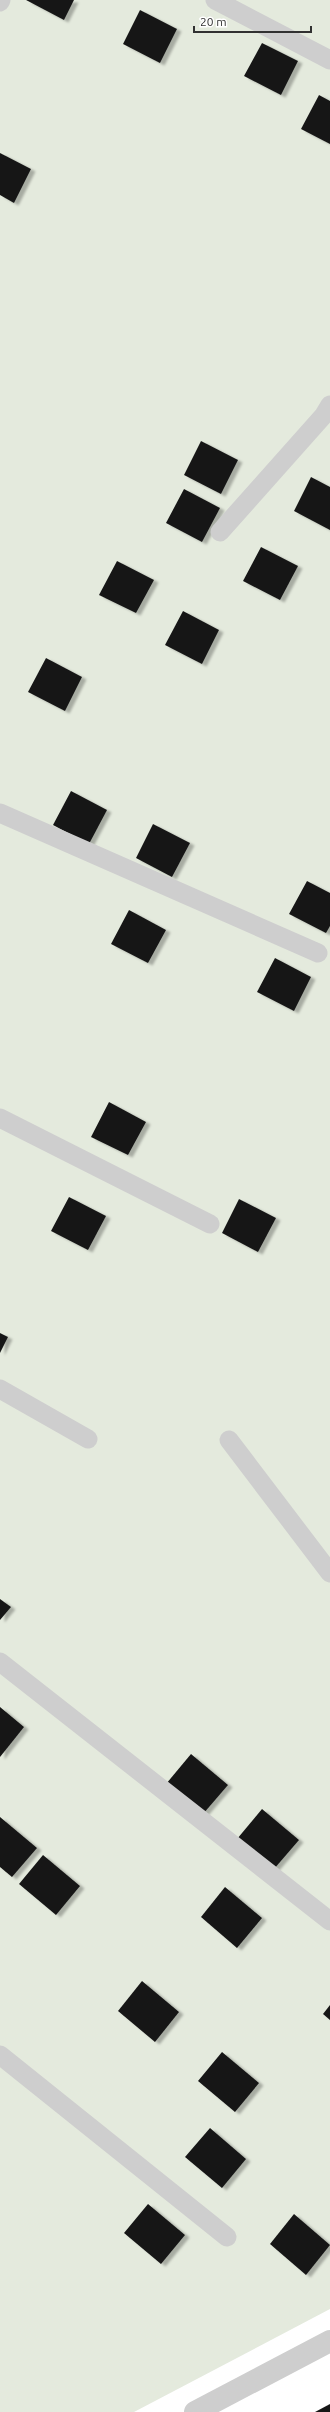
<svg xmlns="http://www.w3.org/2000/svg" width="330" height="2412" viewBox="0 0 330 2412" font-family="Ubuntu,sans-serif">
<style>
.green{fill:#e4eadd}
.building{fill:#181818;filter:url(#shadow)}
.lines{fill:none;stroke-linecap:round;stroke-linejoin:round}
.service{stroke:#cecece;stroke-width:19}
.minor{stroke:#cecece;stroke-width:22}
</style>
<defs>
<filter id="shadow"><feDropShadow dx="4.5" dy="2.5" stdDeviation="1" flood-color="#0004"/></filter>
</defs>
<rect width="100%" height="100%" fill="#fff"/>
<path class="green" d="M0,0H330V2309L134,2412H0Z"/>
<path class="building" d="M26,0H74L64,20Z
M140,10L177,29L160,63L123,44Z
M262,43L298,61L281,95L244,76Z
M319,95L330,101V144L301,129Z
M0,153L31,169L14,203L0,195Z
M201,441L238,460L221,494L184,475Z
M311,477L330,487V530L294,511Z
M184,489L220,508L202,542L166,523Z
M261,547L298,566L280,600L243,581Z
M117,561L154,580L136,613L99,595Z
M183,611L219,630L202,664L165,645Z
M46,658L82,677L65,711L28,692Z
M71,791L107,810L89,844L53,825Z
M153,824L190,843L172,877L136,858Z
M307,881L330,893V926L326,933L289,914Z
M129,910L166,930L148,963L111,944Z
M275,958L311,977L294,1011L257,992Z
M109,1102L146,1122L128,1155L91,1137Z
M69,1197L106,1216L88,1250L51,1231Z
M239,1199L276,1218L258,1252L222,1233Z
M0,1333L8,1337L0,1353Z
M0,1599L11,1607L0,1620Z
M0,1707L24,1727L0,1757Z
M191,1754L228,1785L203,1814L166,1784Z
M262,1809L299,1840L274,1869L237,1839Z
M0,1817L37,1848L12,1877L0,1867Z
M43,1855L80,1886L56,1915L19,1884Z
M225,1887L262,1918L237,1948L201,1917Z
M142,1981L179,2012L155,2042L118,2011Z
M330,2005V2020L323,2014Z
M222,2052L259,2083L235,2112L198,2081Z
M210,2128L246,2159L222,2188L185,2157Z
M148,2204L185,2235L161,2264L124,2233Z
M294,2214L330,2245L306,2275L270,2244Z
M330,2404V2412H315Z"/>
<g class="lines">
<path class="service" d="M215,0L330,60
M0,2L1,0
M220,532L324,415L330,405
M0,813L318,953
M0,1118L210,1224
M0,1389L88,1439
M229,1440L330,1573
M0,1662L330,1921
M0,2055L227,2237"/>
<path class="minor" d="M195,2412L330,2341"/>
</g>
<path d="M194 26v6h117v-6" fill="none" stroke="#313131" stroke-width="2"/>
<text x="200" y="26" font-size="12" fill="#313131" stroke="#ffffff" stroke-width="3" paint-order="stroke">20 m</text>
</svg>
